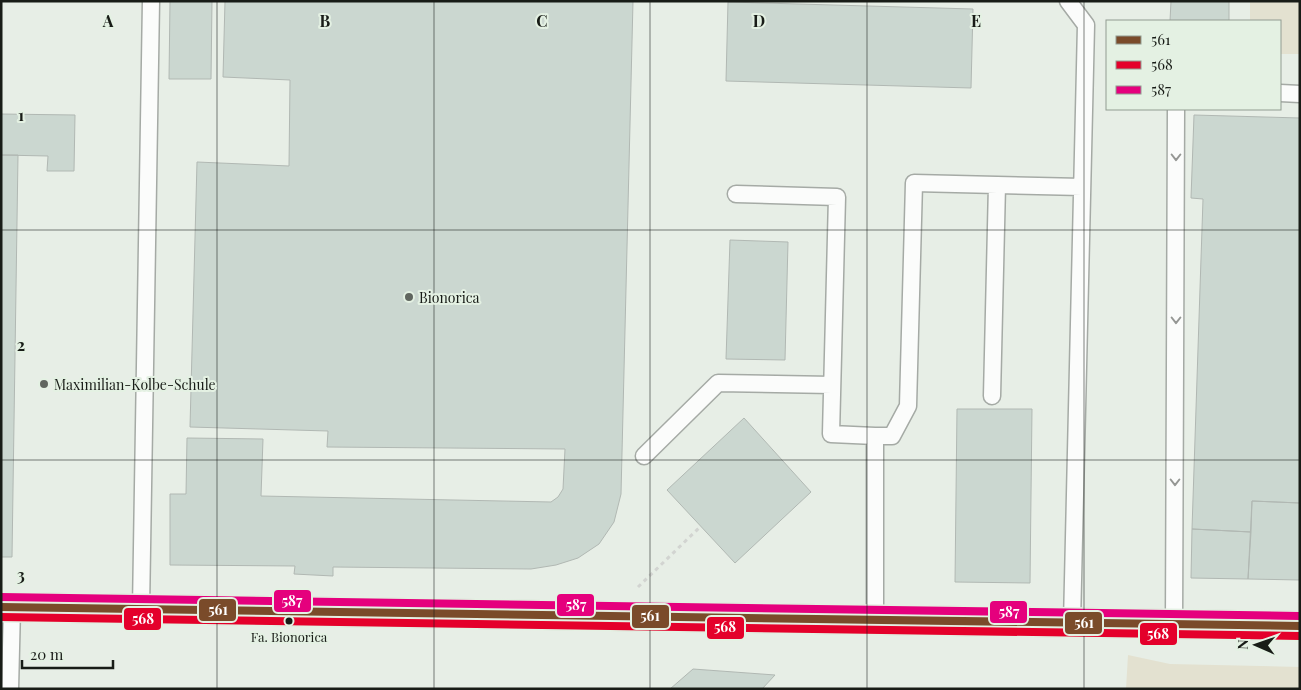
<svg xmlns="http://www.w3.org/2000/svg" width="1301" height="690" viewBox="0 0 1301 690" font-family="'Playfair Display',serif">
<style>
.green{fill:#e3e1d0}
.building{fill:#cbd7d0;stroke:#b1b8b3}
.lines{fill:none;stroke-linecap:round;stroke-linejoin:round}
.lane-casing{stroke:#a5aaa5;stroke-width:19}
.street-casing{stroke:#a5aaa5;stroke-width:30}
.path{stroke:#d2d4d1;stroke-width:3;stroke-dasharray:4 4;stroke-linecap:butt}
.lane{stroke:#fbfcfb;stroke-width:16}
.street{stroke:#fbfcfb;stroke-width:28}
.bus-1-casing{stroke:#e4f1e3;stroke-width:11}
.bus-2-casing{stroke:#e4f1e3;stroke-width:11}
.bus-3-casing{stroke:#e4f1e3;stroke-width:11}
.bus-1{stroke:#7a4b2a;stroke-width:8}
.bus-2{stroke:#e4002b;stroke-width:8}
.bus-3{stroke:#e5007d;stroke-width:8}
.oneway{stroke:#959794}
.grid{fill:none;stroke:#181c17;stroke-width:1;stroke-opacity:0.55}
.poi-dot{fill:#60665f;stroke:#e4f1e3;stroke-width:2}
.bus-dot{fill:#181c17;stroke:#e4f1e3;stroke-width:2}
.labels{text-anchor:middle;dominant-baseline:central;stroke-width:4;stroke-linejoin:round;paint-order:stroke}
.bus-label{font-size:13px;fill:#181c17;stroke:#e4f1e3}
.poi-label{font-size:14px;fill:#181c17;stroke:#e4f1e3;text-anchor:start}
.grid-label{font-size:16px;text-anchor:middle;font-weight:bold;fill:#181c17;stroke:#e4f1e3;stroke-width:4;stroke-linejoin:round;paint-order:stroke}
.line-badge{stroke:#e4f1e3;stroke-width:2}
.badge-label{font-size:14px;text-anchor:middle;font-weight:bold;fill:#fff}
</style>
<rect width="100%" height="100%" fill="#e7eee6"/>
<path class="green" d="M1250,1H1300V54H1280V21H1250Z
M1128,655L1170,664L1300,667V689H1126Z"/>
<path class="building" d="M170,1H212L211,79H169Z
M225,1H633L621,494L614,522L599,544L578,558L556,565L531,569L333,567V576L294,574L295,566L170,565V494H186L187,438L263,439L261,496L551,502L558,497L563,489L565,449L327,447L328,431L190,427L197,162L289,166L290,80L223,77Z
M1171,1H1229V21H1170Z
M728,2L973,9L971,88L726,81Z
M1,114L75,115L74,171H47L48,156L1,155Z
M1194,115L1300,118V503L1252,501L1251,532L1192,529L1203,199L1191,198Z
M1,155H18L12,557H1Z
M730,240L788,242L785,360L726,359Z
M957,409H1032L1030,583L955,582Z
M744,418L811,492L735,563L667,490Z
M1252,501L1300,503V580L1248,579Z
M1192,529L1251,532L1248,579L1191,578Z
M693,669L775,675L762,689H670Z"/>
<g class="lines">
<g class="lane-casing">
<path id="lane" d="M1068,1L1086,25L1072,623
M1280,93L1300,94
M736,194L837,197L831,434L875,436V620
M992,396L997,185
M875,436H892L908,406L914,183L1082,187
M644,456L718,383L832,385
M141,609L151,1
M1174,624L1176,109
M10,689L12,607"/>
</g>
<g class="street-casing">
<path id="street" d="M1,607L1300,626"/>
</g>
<path class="path" d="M638,587L701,526"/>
<use href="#lane" class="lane"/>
<use href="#street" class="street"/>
<g class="bus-1-casing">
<path id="bus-1" d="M1,607L1300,626"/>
</g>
<g class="bus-2-casing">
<path id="bus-2" d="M1,617L1300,636"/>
</g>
<g class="bus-3-casing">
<path id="bus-3" d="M1,597L1300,616"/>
</g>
<use href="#bus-1" class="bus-1"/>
<use href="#bus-2" class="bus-2"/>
<use href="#bus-3" class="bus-3"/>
</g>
<defs><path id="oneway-chevron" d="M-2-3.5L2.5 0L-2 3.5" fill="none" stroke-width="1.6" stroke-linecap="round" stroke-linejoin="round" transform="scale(1.25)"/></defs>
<g class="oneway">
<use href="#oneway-chevron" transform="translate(1176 157) rotate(90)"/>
<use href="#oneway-chevron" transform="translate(1176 320) rotate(90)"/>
<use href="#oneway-chevron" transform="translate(1175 482) rotate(90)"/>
</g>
<path class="grid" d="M217,1V689M434,1V689M650,1V689M867,1V689M1084,1V689M1,230H1300M1,460H1300"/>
<g class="poi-dot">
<circle cx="409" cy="297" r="5"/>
<circle cx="44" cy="384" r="5"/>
</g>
<circle class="bus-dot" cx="289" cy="621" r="4.5"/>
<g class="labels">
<g class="bus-label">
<text x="289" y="636">Fa. Bionorica</text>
</g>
<g class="poi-label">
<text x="419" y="297">Bionorica</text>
<text x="54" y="384">Maximilian-Kolbe-Schule</text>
</g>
</g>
<g class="grid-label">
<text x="108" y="27">A</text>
<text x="325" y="27">B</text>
<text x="542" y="27">C</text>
<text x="759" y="27">D</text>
<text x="976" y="27">E</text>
<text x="21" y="121">1</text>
<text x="21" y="351">2</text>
<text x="21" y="581">3</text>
</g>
<g class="line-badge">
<rect x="273" y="589" width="39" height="24" rx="5" fill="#e5007d"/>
<rect x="556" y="593" width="39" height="24" rx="5" fill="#e5007d"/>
<rect x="198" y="598" width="39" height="24" rx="5" fill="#7a4b2a"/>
<rect x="989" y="600" width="39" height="24" rx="5" fill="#e5007d"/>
<rect x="631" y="604" width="39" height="25" rx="5" fill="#7a4b2a"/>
<rect x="123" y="607" width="39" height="24" rx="5" fill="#e4002b"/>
<rect x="1064" y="611" width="39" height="24" rx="5" fill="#7a4b2a"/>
<rect x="706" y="616" width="39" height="24" rx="5" fill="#e4002b"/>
<rect x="1139" y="622" width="39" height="24" rx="5" fill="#e4002b"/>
</g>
<g class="badge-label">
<text x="292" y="606">587</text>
<text x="576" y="610">587</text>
<text x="218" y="615">561</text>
<text x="1009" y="617">587</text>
<text x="650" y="621">561</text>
<text x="143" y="624">568</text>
<text x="1084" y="628">561</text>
<text x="725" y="632">568</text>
<text x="1158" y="639">568</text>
</g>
<rect width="1301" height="690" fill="none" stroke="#181c17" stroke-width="5"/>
<rect x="1106" y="20" width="175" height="90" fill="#e4f1e3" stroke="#929c91"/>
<rect x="1116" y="36" width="25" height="8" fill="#7a4b2a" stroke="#929c91"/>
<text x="1151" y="45" font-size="15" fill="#181c17">561</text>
<rect x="1116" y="61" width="25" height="8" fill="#e4002b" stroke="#929c91"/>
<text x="1151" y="70" font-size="15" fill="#181c17">568</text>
<rect x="1116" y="86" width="25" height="8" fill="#e5007d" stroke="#929c91"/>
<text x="1151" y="95" font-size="15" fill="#181c17">587</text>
<g transform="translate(1256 645) rotate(272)" stroke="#e4f1e3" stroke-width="4" paint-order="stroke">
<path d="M0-4L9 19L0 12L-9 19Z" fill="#181c17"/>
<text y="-8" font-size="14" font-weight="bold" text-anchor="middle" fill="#181c17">N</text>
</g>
<path d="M22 660v8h91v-8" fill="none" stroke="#181c17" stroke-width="2.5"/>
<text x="30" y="660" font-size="15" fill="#181c17" stroke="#e4f1e3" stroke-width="4" paint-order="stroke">20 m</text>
</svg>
